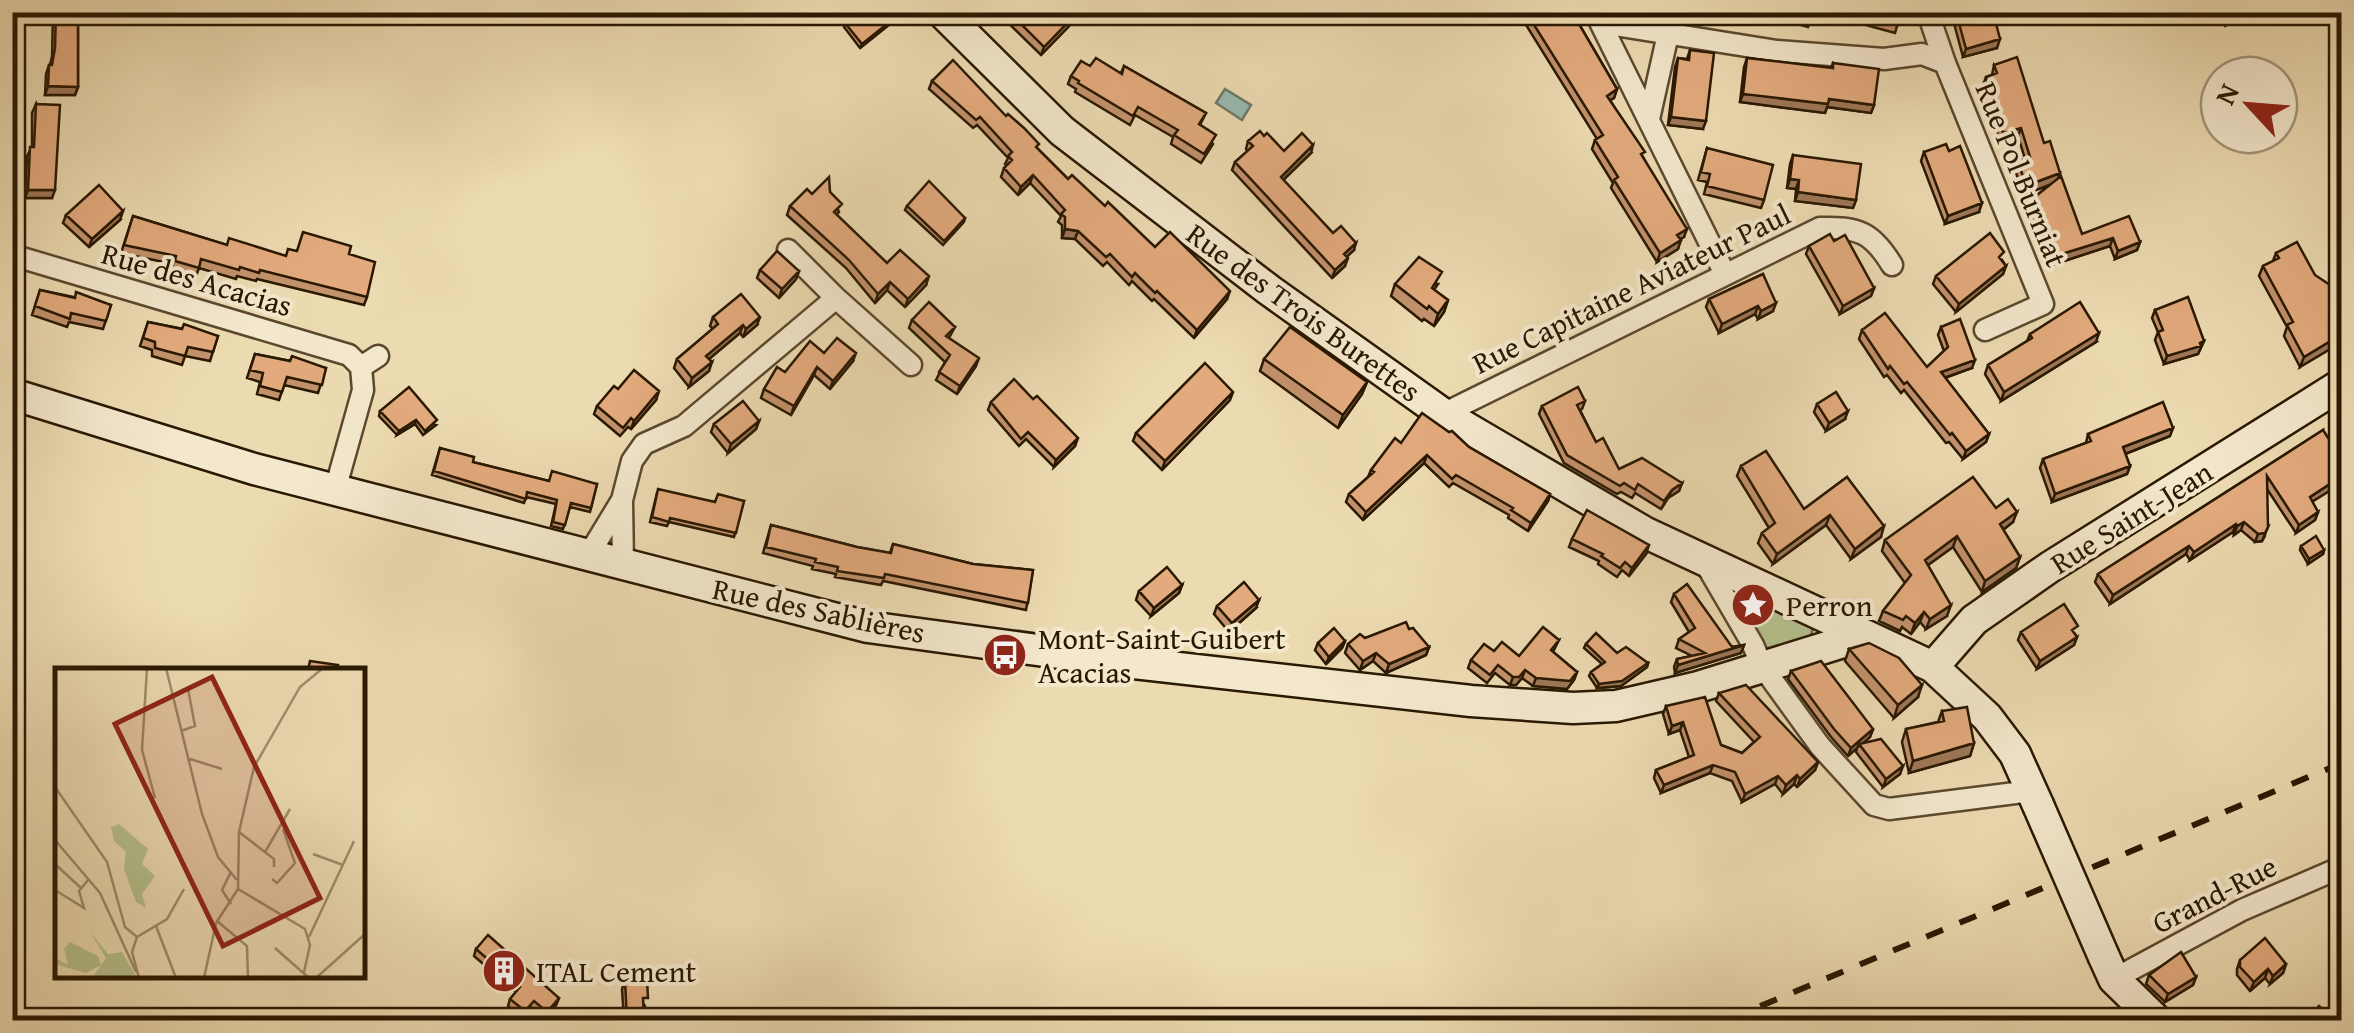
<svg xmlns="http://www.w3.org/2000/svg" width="2354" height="1033" viewBox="0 0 2354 1033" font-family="'Gentium Book Plus',serif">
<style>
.green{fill:#b5c08d;stroke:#6f6c48;stroke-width:2.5}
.water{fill:#99bab1;stroke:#6c796b;stroke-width:2.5}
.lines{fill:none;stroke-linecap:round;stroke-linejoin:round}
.street-casing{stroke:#5a482e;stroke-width:25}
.secondary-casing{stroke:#291802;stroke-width:35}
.street{stroke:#f3e7cc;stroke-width:20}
.secondary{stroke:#f3e7cc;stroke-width:30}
.rail{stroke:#291802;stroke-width:6;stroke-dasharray:18 18;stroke-linecap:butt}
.secondary-bridge-casing{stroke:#291802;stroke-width:35;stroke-linecap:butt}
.secondary-bridge{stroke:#f3e7cc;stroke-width:30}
.wall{fill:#c2926c;stroke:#291802;stroke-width:2.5}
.shaded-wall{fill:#9e7758;stroke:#291802;stroke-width:2.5}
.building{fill:#e2aa7d;stroke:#291802;stroke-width:2.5}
.labels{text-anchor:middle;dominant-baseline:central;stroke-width:8;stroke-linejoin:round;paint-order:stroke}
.street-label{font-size:30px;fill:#291802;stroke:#f3e7cc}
.poi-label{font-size:30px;fill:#291802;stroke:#f3e7cc;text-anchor:start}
.inset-road{fill:none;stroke:#9e8c6b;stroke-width:2.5}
.view{fill:#8f2418;fill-opacity:0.15;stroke:#8f2418;stroke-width:5}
.inset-edge{fill:none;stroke:#291802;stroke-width:5}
</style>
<rect width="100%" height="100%" fill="#ecdab1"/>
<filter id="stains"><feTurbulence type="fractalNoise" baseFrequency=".002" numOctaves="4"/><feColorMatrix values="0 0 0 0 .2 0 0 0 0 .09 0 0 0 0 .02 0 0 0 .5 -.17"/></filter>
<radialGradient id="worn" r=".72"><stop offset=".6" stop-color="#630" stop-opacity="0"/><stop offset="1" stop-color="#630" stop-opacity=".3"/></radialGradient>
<path class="green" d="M1740,590L1813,624L1811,638L1767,651L1737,601Z"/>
<path class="water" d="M1225,89L1251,105L1242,120L1216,103Z"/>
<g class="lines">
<g class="street-casing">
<path id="street" d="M1598,18L1725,274
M1930,19L1945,63
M1602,23L1777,51L1884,59L1922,54L1945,63L2043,304L1985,330
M1649,119L1668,34
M788,250L836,298L911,365
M12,255L349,355L361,367L363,390L335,490
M361,367L378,356
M1443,414L1820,228C1858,227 1872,232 1892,265
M622,502L623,564
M588,556L622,500L632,461L644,444L684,426L836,298
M1704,561L1753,645L1762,666L1820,746L1874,805L1889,809L2031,791
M2114,979L2242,910L2342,867"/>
</g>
<g class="secondary-casing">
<path id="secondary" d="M942,12L1062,131L1269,290L1443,414L1644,532L1933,667L1987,717L2015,754L2038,805
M12,394L254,469L868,627L1134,663L1471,701L1573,708L1616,706L1698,687L1840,643L1857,632
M1933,667L1974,620L2050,567L2342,384
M2104,957L2114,979L2156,1020"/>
</g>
<use href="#street" class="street"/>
<use href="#secondary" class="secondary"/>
<path class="rail" d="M1727,1020L2342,763"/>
<g class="secondary-bridge-casing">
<path id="secondary-bridge" d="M2038,805L2104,957"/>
</g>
<use href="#secondary-bridge" class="secondary-bridge"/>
</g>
<path class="wall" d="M53,12H87L85,16H78V87L75,95H45L46,74L49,65H50L52,56Z
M997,12H1067L1069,26L1041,55Z
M1518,12H1572L1617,89L1614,98L1610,100L1643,157L1684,237L1680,239L1678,249L1657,262L1611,188L1613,183L1592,149L1595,140L1597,139Z
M1689,12H1726L1723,22Z
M1753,12H1813L1808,27Z
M1818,12H1901L1895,33Z
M1951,12H1993L1997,48L1963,57Z
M2212,12H2240L2225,26Z
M897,16L895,20L860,48L844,27L845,23Z
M1690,50L1703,129L1668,125L1675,67L1678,58L1687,59Z
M1747,58L1831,68L1833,63L1874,105L1871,113L1827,107L1825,113L1740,102L1744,67Z
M1994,65L2044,143L2082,234L2140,242L2137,250L2115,259L2110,246L2049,266L2028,209L2031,200L2051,184L2023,195L2015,169L2018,161L2025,159L2018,136L2000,142L1983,85L1986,77L1992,75Z
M1090,66L1121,73L1124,66L1206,113L1200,125L1213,144L1201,163L1171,144L1173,137L1135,115L1130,125L1075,92L1076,89L1068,84L1071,76Z
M932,81L1037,148L1068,179L1105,206L1155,247L1227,299L1194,338L1154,299L1152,301L1132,281L1129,285L1107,262L1103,266L1075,239L1062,238V225L1058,222L1061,216L1030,183L1018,195L1001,177L1004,168L1007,166L1005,164L1008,158L977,125L973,128L929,89Z
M36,104L52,198H25L27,156L32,147V113Z
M1264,136L1284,151L1311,153L1283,180L1333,233L1354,250L1346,257L1345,266L1332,278L1232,170L1235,162L1248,151L1246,149L1248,141Z
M1707,148L1764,200L1761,208L1704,194L1707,182L1698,180Z
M1924,152L1979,212L1945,224L1921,161Z
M1793,155L1856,200L1853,208L1795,201L1796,189L1787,188L1790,164Z
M830,192L839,212L836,215L887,263L926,285L905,307L887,290L875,303L846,268L787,215L790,206L812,194Z
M907,206L965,218L964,222L943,245L905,210Z
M66,215L120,220L89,247L63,223Z
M133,216L227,245L286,256L297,251L349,254L367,297L364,305L257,279L256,281L237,276L236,279L199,268L196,276L172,269L173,264L121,253Z
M1834,241L1874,288L1871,296L1840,314L1806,254L1809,246Z
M2276,253L2342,293L2300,367L2284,336L2287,327L2259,276L2263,266L2273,261Z
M2002,260L2006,266L2003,274L1956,312L1933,284L1936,276Z
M760,270L799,271L796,279L779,298L757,278Z
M1763,274L1773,311L1758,319L1755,314L1719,333L1706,307L1709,299Z
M1395,284H1438L1434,290L1448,300L1444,312L1434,326L1424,319L1422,321L1391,296Z
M40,290L111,305L103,329L69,322L67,327L32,315Z
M2155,310L2204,341L2198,354L2164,364L2155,340L2158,332L2152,318Z
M713,317L757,325L743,337L740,333L709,359V371L689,387L674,368L677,359L713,329L710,326Z
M912,320L955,327L949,338L976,366L957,394L936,380L945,362L909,328Z
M148,322L218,336L210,361L185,356L182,365L152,356V350L140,346Z
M1941,327L1972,368L1945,378L1989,434L1986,442L1963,459L1949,442L1946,443L1904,390L1901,393L1887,375L1884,377L1859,339L1862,330L1927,367L1944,351L1938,335Z
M2030,334L2096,342L2001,401L1985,374L1988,365L2027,341Z
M824,353L853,361L830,389L814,375L791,415L761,398L764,389L785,372Z
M255,354L326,368L318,393L284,385L279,400L257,394L260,382L247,378Z
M1264,359L1367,382L1362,394L1338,428L1260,371Z
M618,389L656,400L631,429L628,427L620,436L594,414L597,406Z
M1033,399L1075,446L1054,467L1026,439L1019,446L988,410L991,402Z
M1230,400L1162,470L1133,441L1136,433Z
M1585,401L1582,409L1580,410L1596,442L1619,469L1682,483L1679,491L1668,498L1661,509L1635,493L1632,498L1621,492L1617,494L1564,463L1539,414L1542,406Z
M1817,404L1845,419L1826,431L1814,412Z
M380,411L436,425L423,435L415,424L397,435L379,416Z
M759,421L756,429L728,453L711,432L714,424Z
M2323,430L2312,502L2318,512L2315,520L2296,533L2267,489L2265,536L2262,541L2255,542L2241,530L2234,535L2233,532L2190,560L2186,554L2110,604L2095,582L2098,574Z
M2088,434L2170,436L2125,454L2130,466L2127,474L2052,502L2040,468L2043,459L2086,443Z
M1401,443L1469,447L1550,494L1548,501L1528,531L1508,518L1509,515L1453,483L1449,487L1424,463L1363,520L1346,502L1349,494L1368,477L1371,470Z
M440,448L473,462L549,481L597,484L590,512L570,507L563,529L551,526L556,504L526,497L524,503L432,475Z
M1741,466L1804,509L1847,477L1881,537L1851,559L1826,525L1773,564L1758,543L1762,533L1769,528L1737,476Z
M657,493L715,502L744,501L734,537L669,522L667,526L650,522Z
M1996,508L2013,522L2003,530L2020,557L2016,568L1982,592L1953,547L1928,565L1947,616L1926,629L1920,622L1911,634L1902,627L1900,631L1879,621L1883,611L1905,583L1882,551L1885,540Z
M771,525L857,547L890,553L893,544L973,564L1033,570L1026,610L883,581L881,585L835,577L836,574L812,569L813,566L763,553Z
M1572,539L1646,554L1629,576L1622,570L1617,577L1598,564L1599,561L1569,547Z
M2301,546L2324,550L2323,554L2308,564L2300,550Z
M1182,585L1179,593L1151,616L1136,600L1139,591Z
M1674,594L1732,647L1744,645L1741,653L1675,673L1674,667L1677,659L1692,656L1676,648L1679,639L1689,632L1671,602Z
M1217,606L1256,608L1229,632L1214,614Z
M1409,629L1429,647L1426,655L1386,673L1373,661L1360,670L1345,653L1348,644L1365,638Z
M2021,632L2075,634L2077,637L2074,645L2037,669L2018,640Z
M1559,640L1553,652L1577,672L1574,680L1567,689L1533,686L1522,678L1516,685H1510L1495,673L1487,683L1468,668L1471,660L1494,651L1519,656Z
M1345,641L1342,648L1326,664L1315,650L1318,643Z
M1586,644L1617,653L1648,663L1647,667L1621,686L1597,688L1589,676L1591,672L1602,664L1584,648Z
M1849,649L1918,697L1894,718L1845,661Z
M1791,671L1873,729L1870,737L1864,742L1900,774L1883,787L1856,752L1857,748L1848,756L1831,737L1788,679Z
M1719,693L1818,762L1815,770L1797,787L1794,784L1783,794L1775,784L1742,802L1732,781L1710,773L1661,793L1654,778L1656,770L1689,757L1680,730L1669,734L1663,714L1666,706L1721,745L1742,753L1754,742L1716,701Z
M1942,711L1974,743L1970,756L1909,773L1902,742L1906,729L1938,722Z
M476,949L559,998L556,1005L544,1019L531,1007L522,1018L508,1006L510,999L516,992L474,956Z
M2240,960L2286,964L2283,973L2270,984L2265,978L2250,991L2237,975V969Z
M2149,975L2196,977L2193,985L2165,1002L2146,984Z
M625,980L645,1006L644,1020H624L622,989Z"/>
<path class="shaded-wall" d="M2234,12H2240L2225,26L2228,18Z
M897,16L895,20L860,48L862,44Z
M1072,18L1069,26L1041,55L1044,47Z
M2000,39L1997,48L1963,57L1966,49Z
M48,86L78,87L75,95H45Z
M1617,89L1614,98L1604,104L1607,96Z
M1743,94L1829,99L1874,105L1871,113L1827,107L1825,113L1740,102Z
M1671,117L1706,121L1703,129L1668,125Z
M2021,128L2018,136L2000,142L2003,133Z
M1313,145L1311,153L1278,185L1281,177Z
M2060,173L2057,182L2023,195L2026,186Z
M1033,175L1030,183L1018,195L1021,187Z
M1790,179L1799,180L1796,189L1787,188Z
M28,190H55L52,198H25Z
M1798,192L1856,200L1853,208L1795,201Z
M1982,203L1979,212L1945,224L1948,216Z
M123,211L120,220L89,247L92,239Z
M1065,229L1078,231L1075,239L1062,238Z
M1687,229L1684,237L1674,243L1677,235Z
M2113,238L2110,246L2049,266L2052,257Z
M1681,240L1678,249L1657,262L1660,253Z
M2140,242L2137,250L2115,259L2118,251Z
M1356,243L1354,250L1341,262L1344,254Z
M1348,258L1345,266L1332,278L1335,270Z
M2006,266L2003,274L1956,312L1959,304Z
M799,271L796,279L779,298L782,289Z
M929,276L926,285L905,307L908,299Z
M890,282L887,290L875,303L878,294Z
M1874,288L1871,296L1840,314L1843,306Z
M1230,291L1227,299L1194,338L1197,330Z
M1448,300L1444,312L1434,326L1438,314Z
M1776,303L1773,311L1758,319L1761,311Z
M1758,306L1755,314L1719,333L1722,324Z
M760,317L757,325L743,337L746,329Z
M743,325L740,333L703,364L706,356Z
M2099,333L2096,342L2001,401L2004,392Z
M2342,334V342L2300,367L2304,357Z
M2204,341L2198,354L2164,364L2167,356Z
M856,353L853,361L830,389L833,381Z
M979,358L976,366L957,394L960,386Z
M1975,360L1972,368L1938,380L1941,372Z
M712,362L709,371L689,387L692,378Z
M817,367L814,375L791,415L794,406Z
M1367,382L1362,394L1338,428L1343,415Z
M659,391L656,400L631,429L634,421Z
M1233,392L1230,400L1162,470L1165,461Z
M1848,411L1845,419L1826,431L1829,423Z
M416,420L415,424L397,435L399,431Z
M759,421L756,429L728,453L731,444Z
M2173,428L2170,436L2120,456L2123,447Z
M1989,434L1986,442L1963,459L1966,451Z
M1078,438L1075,446L1054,467L1056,460Z
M1427,455L1424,463L1363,520L1366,512Z
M2130,466L2127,474L2052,502L2055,494Z
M2342,476V483L2307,505L2310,497Z
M1682,483L1679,491L1668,498L1661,509L1672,490Z
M1550,494L1548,501L1528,531L1531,523Z
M2017,512L2013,522L1996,535L2000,524Z
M2318,512L2315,520L2296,533L2299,525Z
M1830,515L1826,525L1773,564L1777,554Z
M2244,522L2241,530L2234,535L2237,526Z
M2236,524L2233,532L2190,560L2194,552Z
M1884,526L1881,537L1851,559L1855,549Z
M2268,527L2262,541L2255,542L2258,534Z
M1957,536L1953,547L1921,570L1925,560Z
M1649,545L1646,554L1629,576L1632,568Z
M2189,546L2186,554L2110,604L2113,595Z
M2324,550L2323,554L2308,564L2309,559Z
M2020,557L2016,568L1982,592L1985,581Z
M1182,585L1179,593L1151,616L1154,608Z
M1259,600L1256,608L1229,632L1232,623Z
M1951,605L1947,616L1926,629L1930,619Z
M1924,612L1920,622L1911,634L1915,623Z
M2077,637L2074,645L2037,669L2040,661Z
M1345,641L1342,648L1326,664L1329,657Z
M1744,645L1741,653L1675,673L1678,665Z
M1429,647L1426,655L1386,673L1389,664Z
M1376,653L1373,661L1360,670L1363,661Z
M1648,663L1647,667L1621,686L1597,688L1599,684Z
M1525,670L1522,678L1516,685H1510L1513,677Z
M1577,672L1574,680L1567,689L1533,686L1536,678Z
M1922,685L1918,697L1894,718L1898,705Z
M1683,722L1680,730L1669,734L1672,726Z
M1873,729L1870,737L1860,746L1859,744L1857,748L1848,756L1851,748Z
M1974,743L1970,756L1909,773L1913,761Z
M1818,762L1815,770L1797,787L1800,779Z
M1713,765L1710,773L1661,793L1664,785Z
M1903,766L1900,774L1883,787L1886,779Z
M1797,775L1794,784L1783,794L1786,785Z
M1778,776L1775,784L1742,802L1745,794Z
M2286,964L2283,973L2270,984L2273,976Z
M2268,969L2265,978L2250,991L2254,982Z
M2196,977L2193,985L2165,1002L2168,994Z
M559,998L556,1005L544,1019L547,1012Z"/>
<path class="building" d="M56,12H78V87L48,86L49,65H52L55,48Z
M858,12H894L897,16L862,44L845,23Z
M1009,12H1067L1072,18L1044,47Z
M1526,12H1572L1617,89L1607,96L1645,152L1641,154L1687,229L1677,235L1681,240L1660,253L1614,180L1618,177L1595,140L1603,135Z
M1787,12H1813L1811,19Z
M1852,12H1901L1898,25Z
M1956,12H1993L2000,39L1966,49Z
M2222,12H2234L2228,18Z
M1690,50L1714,53L1706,121L1671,117L1678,58L1689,60Z
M2017,57L2044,143L2050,141L2060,173L2026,186L2018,161L2030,157L2021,128L2003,133L1986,77L1997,73L1994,65Z
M1096,58L1122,74L1124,66L1206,113L1199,124L1216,135L1204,154L1174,135L1178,130L1138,107L1133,116L1078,83L1079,81L1071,76L1081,61L1090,66Z
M1747,58L1833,68V63L1879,69L1874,105L1829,99L1828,104L1743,94Z
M953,60L1006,116L1008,114L1024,128L1039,144L1036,147L1068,179L1072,175L1105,206L1108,202L1155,247L1170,232L1230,291L1197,330L1157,291L1155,293L1135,273L1132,277L1110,254L1106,257L1078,231L1065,229V217L1061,214L1065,210L1033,175L1021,187L1004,168L1012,160L1008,156L1012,152L980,117L976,120L932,81Z
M36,104L60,105L55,190H28L30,147H34Z
M1260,131L1264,136L1267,133L1284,151L1302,133L1313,145L1281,177L1333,233L1341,226L1356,243L1344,254L1348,258L1335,270L1235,162L1253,146L1248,141Z
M1946,144L1949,151L1960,146L1982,203L1948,216L1924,152Z
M1707,148L1773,165L1764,200L1707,186L1710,174L1701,172Z
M1793,155L1861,164L1856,200L1798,192L1799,180L1790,179Z
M2061,176L2082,234L2129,216L2140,242L2118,251L2113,238L2052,257L2031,200Z
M829,177L830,192L842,204L834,212L887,263L900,250L929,276L908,299L890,282L878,294L849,260L790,206L807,189L812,194Z
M929,181L965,218L944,241L907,206Z
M99,185L123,211L92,239L66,215Z
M133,216L227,245L229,238L286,256L288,249L297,251L303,232L351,246L349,254L375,262L367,297L260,270L259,273L240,267L239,270L201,259L199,268L175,261L176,256L124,245Z
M1990,233L2004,252L1999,257L2006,266L1959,304L1936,276Z
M1830,234L1834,241L1845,235L1874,288L1843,306L1809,246Z
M2297,242L2315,275L2342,293V334L2304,357L2287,325L2293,322L2263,266L2279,258L2276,253Z
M777,251L799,271L782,289L760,270Z
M1419,257L1442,272L1432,288L1448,300L1438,314L1429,306L1427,309L1395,284Z
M1763,274L1776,303L1761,311L1758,306L1722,324L1709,299Z
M40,290L75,298L76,292L111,305L106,321L71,313L70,319L35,306Z
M741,294L760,317L746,329L743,325L706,356L712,362L692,378L677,359L718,324L713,317Z
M2188,297L2204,341L2200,343L2201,346L2167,356L2158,332L2163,330L2155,310Z
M929,302L955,327L946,336L979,358L960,386L939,372L950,355L912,320Z
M2080,302L2099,333L2004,392L1988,365L2032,338L2030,334Z
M1885,313L1927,367L1948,347L1941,327L1960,319L1975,360L1941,372L1989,434L1966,451L1952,433L1950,435L1907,382L1904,384L1890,366L1888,369L1862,330Z
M148,322L182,329L184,324L218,336L213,352L188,347L185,356L155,348V342L143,338Z
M1290,327L1367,382L1343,415L1264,359Z
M837,338L856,353L833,381L817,367L794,406L764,389L777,367L785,372L810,341L824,353Z
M255,354L290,361L292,356L326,368L322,385L287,377L282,392L260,386L263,373L250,370Z
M1205,363L1233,392L1165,461L1136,433Z
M634,370L659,391L634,421L631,418L623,428L597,406L614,386L618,389Z
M1014,379L1033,399L1037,396L1078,438L1056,460L1028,432L1021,439L991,402Z
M409,387L437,420L425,431L416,420L399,431L380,411Z
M1578,387L1585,401L1577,405L1596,442L1603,438L1619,469L1642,458L1682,483L1672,490L1664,501L1638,484L1635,490L1624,483L1620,486L1567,455L1542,406Z
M1836,392L1848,411L1829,423L1817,404Z
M743,401L759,421L731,444L714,424Z
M2163,402L2173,428L2123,447L2130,466L2055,494L2043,459L2091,441L2088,434Z
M1422,413L1449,432L1452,431L1469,447L1550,494L1531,523L1511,510L1513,508L1456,475L1452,479L1427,455L1366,512L1349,494L1374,472L1371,470L1395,438L1401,443Z
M2323,430L2336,450L2342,445V476L2310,497L2318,512L2299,525L2267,476L2268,527L2265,533L2258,534L2244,522L2237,526L2236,524L2194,552L2189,546L2113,595L2098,574Z
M440,448L474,457L473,462L549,481L552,471L597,484L591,508L571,503L565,525L553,522L557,500L527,492L526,499L434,471Z
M1766,451L1804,509L1847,477L1884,526L1855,549L1830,515L1777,554L1762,533L1775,523L1741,466Z
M1973,477L1996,508L2008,499L2017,512L2000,524L2020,557L1985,581L1957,536L1925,560L1951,605L1930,619L1924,612L1915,623L1906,616L1903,620L1883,611L1911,575L1885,540Z
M658,489L715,502L718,494L744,501L736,533L670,518L669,522L652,517Z
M1587,510L1649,545L1632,568L1625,562L1620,568L1601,556L1603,554L1572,539Z
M771,525L857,547L891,553L893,544L973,564L1033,570L1028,603L885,574L884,578L837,571L838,567L815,562L816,559L766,547Z
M2316,536L2324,550L2309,559L2301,546Z
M1167,567L1182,585L1154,608L1139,591Z
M1244,582L1259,600L1232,623L1217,606Z
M1687,584L1732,647L1744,645L1678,665L1677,659L1705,653L1679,639L1695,628L1674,594Z
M2064,604L2078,626L2072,630L2077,637L2040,661L2021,632Z
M1406,622L1409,629L1413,628L1429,647L1389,664L1376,653L1363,661L1348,644L1360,634L1365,638Z
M1543,627L1559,640L1551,650L1577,672L1570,681L1536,678L1525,670L1519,677H1513L1498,665L1490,675L1471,660L1484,644L1494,651L1502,642L1519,656Z
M1334,628L1345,641L1329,657L1318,643Z
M1596,633L1617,653L1626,647L1648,663L1622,681L1599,684L1591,672L1605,662L1586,644Z
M1869,643L1899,658L1922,685L1898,705L1849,649Z
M310,661L338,665L337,670H308Z
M1821,661L1873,729L1851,748L1834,729L1791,671Z
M1746,685L1818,762L1800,779L1797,775L1786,785L1778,776L1745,794L1735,772L1713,765L1664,785L1656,770L1694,755L1683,722L1672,726L1666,706L1705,697L1721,745L1742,753L1760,737L1719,693Z
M1967,707L1974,743L1913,761L1906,729L1944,721L1942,711Z
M1881,739L1903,766L1886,779L1859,744Z
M488,935L559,998L547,1012L534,1001L525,1011L510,999L520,987L476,949Z
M2265,938L2286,964L2273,976L2268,969L2254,982L2240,967V960Z
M2181,952L2196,977L2168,994L2149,975Z
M647,979L648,998H643L644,1020H627L625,980Z
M2319,1006L2335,1020H2306Z
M954,1015L958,1020H947Z"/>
<defs>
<g id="sight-disc" transform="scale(2.25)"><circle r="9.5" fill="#8f2418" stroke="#f3e7cc"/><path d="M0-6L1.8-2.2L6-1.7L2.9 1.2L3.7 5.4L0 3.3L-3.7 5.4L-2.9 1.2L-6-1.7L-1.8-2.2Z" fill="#fff"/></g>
<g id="bus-disc" transform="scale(2.25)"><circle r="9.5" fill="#8f2418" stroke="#f3e7cc"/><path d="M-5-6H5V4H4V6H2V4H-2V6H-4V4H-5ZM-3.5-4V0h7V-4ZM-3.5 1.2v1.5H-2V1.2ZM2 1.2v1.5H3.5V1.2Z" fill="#fff"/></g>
<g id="building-disc" transform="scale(2.25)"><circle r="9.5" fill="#8f2418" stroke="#f3e7cc"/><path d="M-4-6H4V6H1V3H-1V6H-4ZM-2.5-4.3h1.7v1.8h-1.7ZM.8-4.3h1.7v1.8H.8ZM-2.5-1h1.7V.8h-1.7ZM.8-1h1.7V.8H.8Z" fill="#fff"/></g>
</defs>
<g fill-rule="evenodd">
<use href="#sight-disc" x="1753" y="605"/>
<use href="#bus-disc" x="1005" y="655"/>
<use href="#building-disc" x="504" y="971"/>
</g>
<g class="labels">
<g class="street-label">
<text transform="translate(2022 174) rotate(68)">Rue Pol Burniat</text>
<text transform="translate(197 279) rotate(16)">Rue des Acacias</text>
<text transform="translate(1631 288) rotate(-26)">Rue Capitaine Aviateur Paul</text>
<text transform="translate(1304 312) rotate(36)">Rue des Trois Burettes</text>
<text transform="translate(2131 517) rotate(-32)">Rue Saint-Jean</text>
<text transform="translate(819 610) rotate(12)">Rue des Sablières</text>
<text transform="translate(2214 894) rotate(-27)">Grand-Rue</text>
</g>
<g class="poi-label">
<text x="1786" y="605">Perron</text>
<text x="1038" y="638">Mont-Saint-Guibert<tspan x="1038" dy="34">Acacias</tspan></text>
<text x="536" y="971">ITAL Cement</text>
</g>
</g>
<g transform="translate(55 668)">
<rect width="310" height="310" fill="#ecdab1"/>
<path d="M64,156L93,181L87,196L100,208L87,226L91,240L81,234L69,201L71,184L59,173L56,159ZM35,264L53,286L67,284L82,310H37L51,290ZM15,274L43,288L46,297L31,305L0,296V290L13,297L9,281Z" fill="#b5c08d"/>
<path class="inset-road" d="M92,0L87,82L100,130M111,0L147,146L163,189L182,212M126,63L140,58L133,21L155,10M132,90L167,101M0,119L52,194L70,259L82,269L77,284L84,310M184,164L219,191V199M0,172L45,225L81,304M210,184L235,141M258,186L288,197M0,196L26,220M217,211L222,215L240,195L228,161M183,221L250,261L255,277L249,304M0,222L29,240L24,223L33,212M176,236L167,222L176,204M162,253L192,278L193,310M101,258L121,310M82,269L112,251L129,221M254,269L299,173M220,280L254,310M149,310L161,255L183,221L184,164L199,99L245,19L268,0M261,310L310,266"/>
<path class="view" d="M157,9L265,230L168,278L60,56Z"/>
<rect width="310" height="310" class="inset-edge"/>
</g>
<rect width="2354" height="1033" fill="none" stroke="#ecdab1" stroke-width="50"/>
<rect x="15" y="15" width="2324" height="1003" fill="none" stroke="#291802" stroke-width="5"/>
<rect x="25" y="25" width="2304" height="983" fill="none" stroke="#291802" stroke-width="2.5"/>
<g transform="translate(2249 105) rotate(296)"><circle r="48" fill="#f3e7cc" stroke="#a2947b" stroke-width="2.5"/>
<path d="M0-8L18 38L0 25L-18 38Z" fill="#8f2418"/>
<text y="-15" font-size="28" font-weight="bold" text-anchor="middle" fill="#291802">N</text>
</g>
<rect width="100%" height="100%" filter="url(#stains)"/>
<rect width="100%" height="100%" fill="url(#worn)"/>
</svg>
